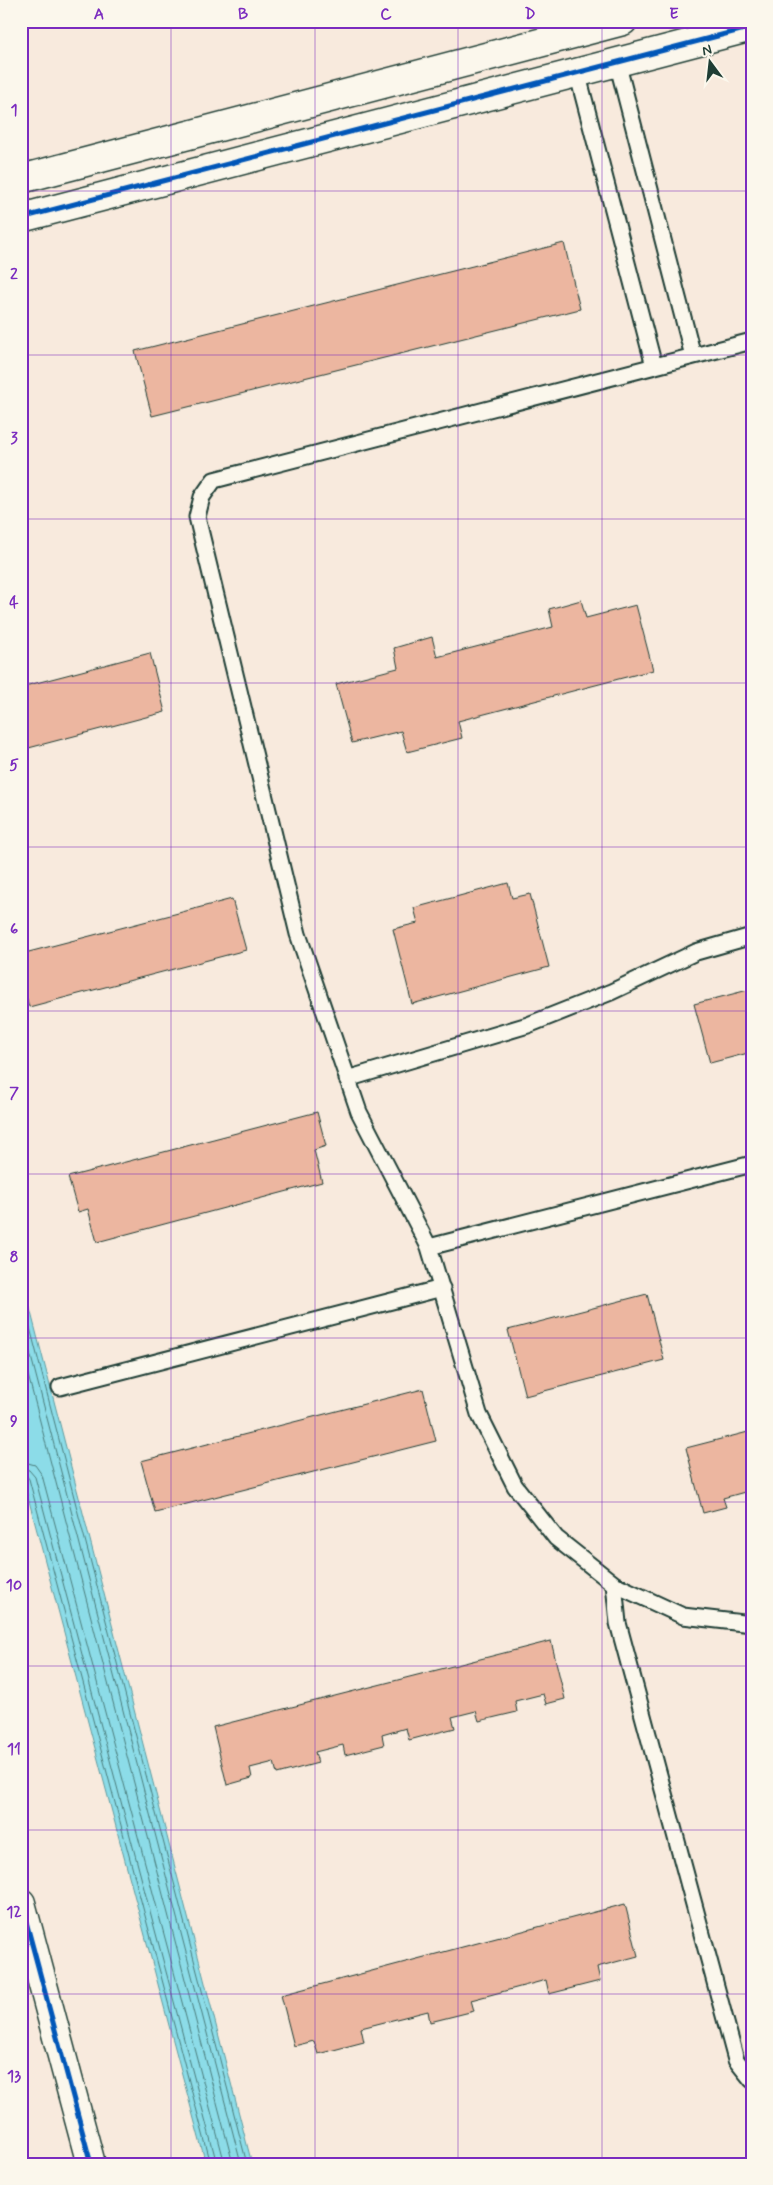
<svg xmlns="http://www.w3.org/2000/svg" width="773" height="2185" viewBox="0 0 773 2185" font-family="Mynerve,sans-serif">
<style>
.water{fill:#8cdce8;stroke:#609ca0}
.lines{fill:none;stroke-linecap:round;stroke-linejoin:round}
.shore{stroke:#4b7d7c;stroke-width:1}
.building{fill:#ecb6a0;stroke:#1f3d34}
.service-casing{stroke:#1f3d34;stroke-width:19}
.minor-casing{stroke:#1f3d34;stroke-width:31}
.tertiary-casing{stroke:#1f3d34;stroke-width:31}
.service{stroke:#fbf7ec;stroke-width:15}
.minor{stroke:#fbf7ec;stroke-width:28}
.tertiary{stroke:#fbf7ec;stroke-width:28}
.cycleway-casing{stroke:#fbf7ec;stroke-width:8}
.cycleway{stroke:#0057b8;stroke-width:5}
.grid{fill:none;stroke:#7b2cbf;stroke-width:1;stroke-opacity:0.55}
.neatline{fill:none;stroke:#7b2cbf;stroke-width:2}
.grid-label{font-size:16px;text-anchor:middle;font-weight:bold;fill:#7b2cbf}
</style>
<rect width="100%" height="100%" fill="#f8eadd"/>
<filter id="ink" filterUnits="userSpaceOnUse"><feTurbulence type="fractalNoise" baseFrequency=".02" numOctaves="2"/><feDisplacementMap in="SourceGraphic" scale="10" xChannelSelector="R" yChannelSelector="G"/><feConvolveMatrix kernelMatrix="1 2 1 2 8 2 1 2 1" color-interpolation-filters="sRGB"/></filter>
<g filter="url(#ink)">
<path class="water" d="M21,1274L252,2164H206L21,1471Z"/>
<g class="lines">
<path class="shore" d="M21,1293L247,2164
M21,1318L241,2164
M21,1348L233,2164
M21,1461L35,1465L42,1475L225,2164
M21,1468L29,1470L35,1477L217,2164
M21,1475H26L29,1479L211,2164"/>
</g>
<path class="building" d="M564,243L580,309L152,416L135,351Z
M581,600L586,618L636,605L653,670L458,721L462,738L407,752L401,731L352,743L336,684L398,668L394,648L432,637L437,657L553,627L549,609Z
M150,653L165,712L21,750V687Z
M508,883L512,898L530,894L549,967L412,1004L393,929L418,923L414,908Z
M232,899L246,950L29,1007L21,977V954Z
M752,989V1052L710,1063L694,1004Z
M317,1112L326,1146L314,1150L322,1182L97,1242L88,1209L78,1212L68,1177Z
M647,1294L664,1360L525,1396L508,1330Z
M423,1389L436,1441L155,1512L141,1461Z
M752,1431V1490L723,1498L726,1507L703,1513L686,1448Z
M551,1641L565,1699L546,1704L543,1694L515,1701L517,1712L479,1721L476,1711L452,1717L455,1728L409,1740L406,1728L382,1735L384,1745L345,1755L343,1745L315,1752L318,1763L277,1774L274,1762L250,1768L252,1778L227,1785L213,1727Z
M625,1904L638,1956L597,1967L600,1981L549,1994L546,1980L471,2000L474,2011L430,2022L428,2011L361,2028L364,2042L318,2054L314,2041L294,2046L281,1995Z"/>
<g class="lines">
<g class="service-casing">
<path id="service" d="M617,62L693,356
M577,72L654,366
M752,341L214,480L202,497L197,517L298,934L359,1112L429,1247L752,1164
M347,1079L528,1025L611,992L696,952L752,936
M429,1247L479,1414L515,1486L556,1538L614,1584L683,1616L752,1624
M60,1387L442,1288
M614,1584L618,1623L736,2060L752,2080"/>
</g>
<g class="minor-casing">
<path id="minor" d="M21,1903L91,2164"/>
</g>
<g class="tertiary-casing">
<path id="tertiary" d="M21,179L623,21
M21,218L752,27"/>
</g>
<use href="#service" class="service"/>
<use href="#minor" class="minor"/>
<use href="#tertiary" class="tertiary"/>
<g class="cycleway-casing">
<path id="cycleway" d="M21,218L752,27
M21,1903L91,2164"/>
</g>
<use href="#cycleway" class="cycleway"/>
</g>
</g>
<path class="grid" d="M171,21V2164M315,21V2164M458,21V2164M602,21V2164M21,191H752M21,355H752M21,519H752M21,683H752M21,847H752M21,1011H752M21,1174H752M21,1338H752M21,1502H752M21,1666H752M21,1830H752M21,1994H752"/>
<rect width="773" height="2185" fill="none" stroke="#fbf7ec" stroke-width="55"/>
<g transform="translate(710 62) rotate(345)" stroke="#fbf7ec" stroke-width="4" paint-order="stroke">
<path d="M0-4L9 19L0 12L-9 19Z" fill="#1f3d34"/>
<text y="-8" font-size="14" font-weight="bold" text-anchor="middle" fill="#1f3d34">N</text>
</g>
<rect x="28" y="28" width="718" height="2130" class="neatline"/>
<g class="grid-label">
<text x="99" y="19">A</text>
<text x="243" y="19">B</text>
<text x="386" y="19">C</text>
<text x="530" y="19">D</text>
<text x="674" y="19">E</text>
<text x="14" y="115">1</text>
<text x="14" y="279">2</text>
<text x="14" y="443">3</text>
<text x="14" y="607">4</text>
<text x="14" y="770">5</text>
<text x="14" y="934">6</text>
<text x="14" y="1098">7</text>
<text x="14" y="1262">8</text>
<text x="14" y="1426">9</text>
<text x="14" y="1590">10</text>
<text x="14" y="1754">11</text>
<text x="14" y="1917">12</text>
<text x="14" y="2081">13</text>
</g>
</svg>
